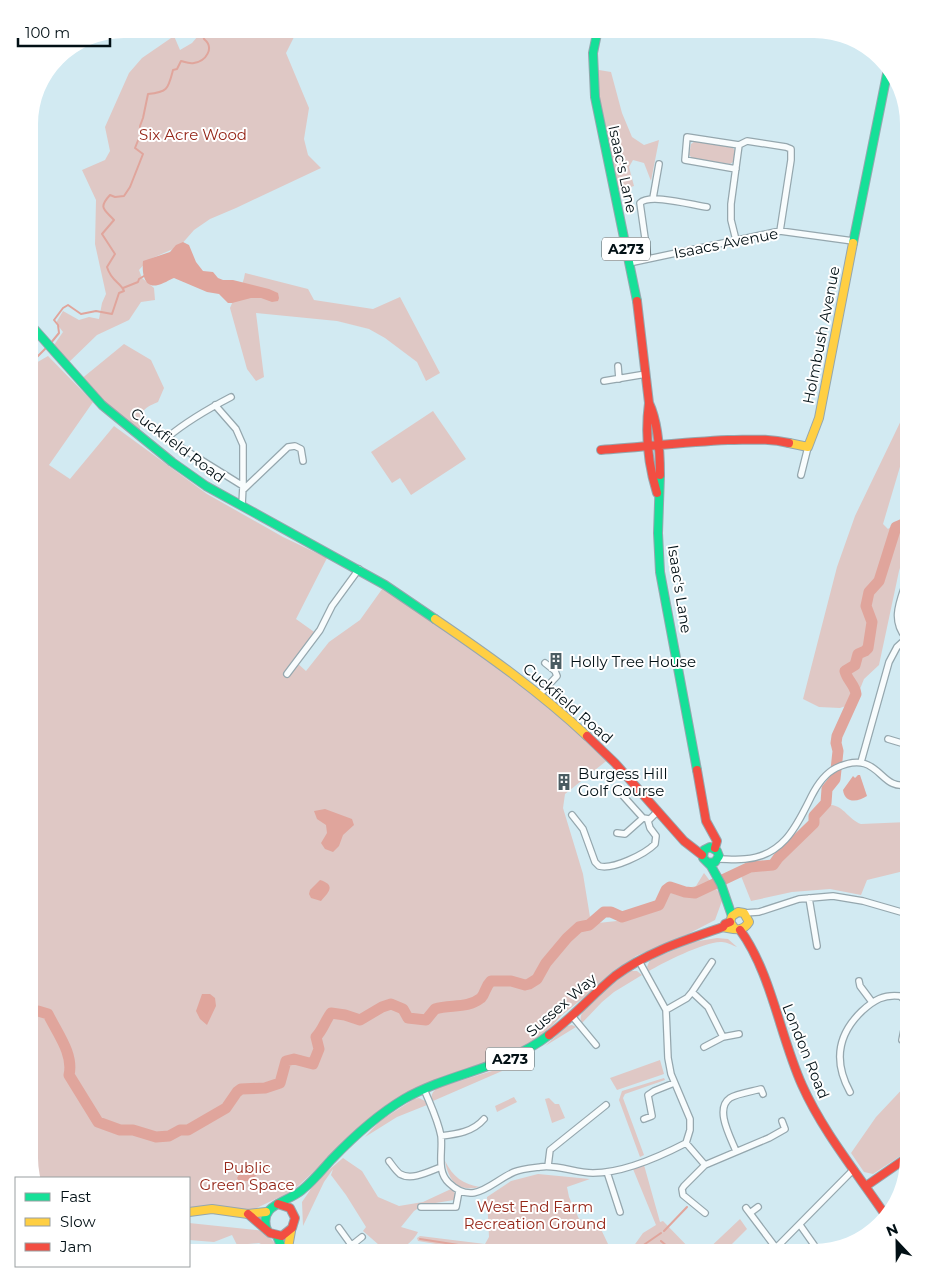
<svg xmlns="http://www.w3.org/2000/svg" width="937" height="1282" viewBox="0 0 937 1282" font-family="Montserrat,sans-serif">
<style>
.green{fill:#dfc8c5}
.water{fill:#e0a59c}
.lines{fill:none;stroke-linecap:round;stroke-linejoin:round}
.stream{stroke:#e0a59c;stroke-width:2}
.river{stroke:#e0a59c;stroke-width:11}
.street-casing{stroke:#95a7ae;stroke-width:8}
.fast-casing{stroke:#95a7ae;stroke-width:10}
.slow-casing{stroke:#95a7ae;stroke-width:10}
.jam-casing{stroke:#95a7ae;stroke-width:10}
.street{stroke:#f8fcfd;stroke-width:5.5}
.fast{stroke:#16e098;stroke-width:8}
.slow{stroke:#ffcf43;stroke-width:8}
.jam{stroke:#f24e42;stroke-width:8}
.labels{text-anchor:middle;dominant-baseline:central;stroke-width:4;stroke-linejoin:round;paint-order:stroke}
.shield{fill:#fff;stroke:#4e585b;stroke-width:1}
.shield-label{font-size:14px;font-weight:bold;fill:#021015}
.park-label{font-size:15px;fill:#952618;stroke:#fff}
.street-label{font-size:15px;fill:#021015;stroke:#fff}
.poi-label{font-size:15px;fill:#021015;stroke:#fff;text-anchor:start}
</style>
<rect width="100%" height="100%" fill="#d2eaf2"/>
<path class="green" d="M204,29H298L286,53L309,108L304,139L308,155L321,168L236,208L210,219L194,230L180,246L148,260L139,270L142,278L154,288L155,300L141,302L129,320L97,335L66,365L52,348L63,332L56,323L63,311L79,320L89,317L99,319L102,303L106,294L95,244L96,200L82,170L105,160L110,151L105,127L129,73L142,58L174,36L180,50L192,43Z
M593,69L611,72L622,113L632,137L644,145L659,140L651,181L644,163L633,160L629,167L634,186L614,192Z
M695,141L732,147L736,152L735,161L730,164L693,159L689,155L691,144Z
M245,273L308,289L314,300L373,309L400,297L440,373L426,381L417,362L385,338L369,329L337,321L256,313L264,377L256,381L247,369L230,308C235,295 243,288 245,273Z
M124,344L151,360L164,388L158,402C138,410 140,415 140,435L80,380Z
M48,356L93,402L49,465L70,479L114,426L207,494L283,537L327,558L296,619L317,634L296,662L306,671L329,642L360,620L385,585L500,663L610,758L565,794L563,808L583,874L590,917L580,929L588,924L617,921L665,903L671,892L696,886L704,873L723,898L715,920L688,934L636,956L562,1015L537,1043L379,1112L298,1186L288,1193L248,1212L189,1211V1178H34L29,1158V367Z
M908,406V446L902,460L883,524L888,529L908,513V560L900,568L899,571L879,665L864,679L856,699L852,704L840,708L819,707L803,699L837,567L855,516Z
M433,411L466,459L411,495L400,478L392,483L371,452Z
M829,802L831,805C844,806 849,820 861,824L908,822V870L867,880L861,895L830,889L792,892L751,901L739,871L772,867L783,852L806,829Z
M717,938L728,939L737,947C732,945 726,942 722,942C708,940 662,963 649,971L647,967L650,960L693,942Z
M631,971H637L642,975L614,992L602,1002L582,1023C580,1019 580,1016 583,1012C592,998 616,980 631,971Z
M572,1025L576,1027L545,1046L567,1026Z
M526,1057L509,1068L433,1101C430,1095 432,1093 437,1088L505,1067Z
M660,1060L664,1074L617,1090L610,1078Z
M664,1078L665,1080L625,1094L623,1098L644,1155L640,1157L619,1100L622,1091Z
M908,1083V1096L900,1107L908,1111V1151L873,1174L864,1172L851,1153L876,1117Z
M514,1097L517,1102L497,1112L495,1106Z
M419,1098L425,1101L427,1105L397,1117L365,1137L380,1121L414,1099Z
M549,1098L555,1104H559L565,1118L552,1123L545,1099Z
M343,1158L362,1171L378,1197L399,1206L423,1202L451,1189L455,1193L454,1200L423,1205L414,1211L401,1227L418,1232C412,1244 397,1253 383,1253L379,1245L363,1231L366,1227L346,1195L331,1175L333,1169L324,1182L303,1226L302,1202L317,1180Z
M445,1161C453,1177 463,1184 480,1187C458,1192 449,1182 445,1161Z
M644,1165L660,1222L663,1221L694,1253H616L633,1247L643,1233L656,1225L633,1169Z
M538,1174L590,1179L567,1187L569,1197L579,1219L598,1223L608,1244V1253H490L418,1241L417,1238L420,1236L485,1244L489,1237L487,1197L511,1181Z
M740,1219L747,1229L723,1253H704Z
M189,1223L265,1231L279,1249V1253H272L271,1249L259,1243L237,1245L232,1235L214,1242L189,1240Z"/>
<path class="water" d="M183,242L189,245L196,262L203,271L213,272L218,278L223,280H233L269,289L278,293L279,298L278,301L272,302L261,298H251L232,303H228L219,294L207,292L174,278C169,280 163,284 158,285C143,289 142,271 143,261L170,252L176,245Z
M858,775H860L867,796C858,802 845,804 843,790L853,776L855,778Z
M325,809L352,819L354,825L343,835L339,846L333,852L325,849L321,843L327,833L326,825L317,819L314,811Z
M320,880C336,885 329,892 321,901L311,898L309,894L310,890Z
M29,949L35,954L37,960L34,965L29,966Z
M202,994H210L215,998L216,1006L207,1025L200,1019L196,1011Z
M250,1168H257L260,1173L248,1181H239L237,1178L240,1173Z"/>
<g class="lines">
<path class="stream" d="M123,288L138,282L139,279L144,276
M50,344L59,333L58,325L54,320L63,308L68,305L81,314L96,311L112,314L119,293L124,291C121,283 111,281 107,267L115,254L102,234L114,220C104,209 98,208 110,195L115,197L124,196L130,187L143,154L135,148L141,133L140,126L143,118L148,94C168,92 168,89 173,70L177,69L181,61C185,62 189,64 194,63C206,61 215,48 204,39L202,29
M29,365L47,347
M664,1231L687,1207
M420,1239L510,1253
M661,1241L675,1253
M628,1253H632L661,1233"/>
<path class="river" d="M29,1011H38L48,1014C57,1033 74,1054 69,1075L98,1122L120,1130H133L156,1137L169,1136L180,1130H188L226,1108L237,1092L241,1089L265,1088L280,1083L286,1061L294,1059L313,1064L319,1049L316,1037C323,1030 325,1021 331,1013L345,1015L360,1020L382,1007L391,1004L403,1009L408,1018L426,1020L435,1009C450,1004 467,1009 481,998C486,993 484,988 491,981H511L525,985L529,984L537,979L546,963L567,938L579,927L589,925L604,912H611L622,917L659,905L666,890L670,887L685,892L695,893L750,867L773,865L778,858L814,823V816L826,803L827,789L835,779L838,751L836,743L837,736L856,694C855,685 847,680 845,671L855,665L858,654L865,651L868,648L872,622L866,606L869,592L879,581L896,527L908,522"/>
<g class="street-casing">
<path id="street" d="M736,169L685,160L687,137L739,145
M653,198L659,164
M736,240L731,220V204L739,145L747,141L786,147L791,149V160L780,231
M648,259L640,203C650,193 692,205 707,207
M629,263L780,231L853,241
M618,366L619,379
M604,381L646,374
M215,405L236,429L243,445V486L177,445L168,437C187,421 208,409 231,397
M801,475L808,447
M244,489L288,447L295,446L301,449L303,461
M242,505L243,486
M906,638C889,618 902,598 908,576
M287,674L320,630L332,606L359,569
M540,694L557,676L555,671L545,663
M888,739L908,745
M861,762L889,662L897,647L908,637
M616,788L643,818L649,819
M572,815L583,829L595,862L599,866C613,870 645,854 655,844L656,836L650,828L648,821L658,811
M617,833L625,834L643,818
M718,859C727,859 736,860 745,859C783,856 796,827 811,797C817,785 824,774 836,768C880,747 879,793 908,784
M809,898L817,946
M744,913L759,912L799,899L833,896L863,901L908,914
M859,981L860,986L872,1002
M692,992L708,1007L723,1037
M666,1010L687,998L692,992L712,962
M572,1016L596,1045
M902,1040L904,1030L908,1024
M704,1047L723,1037L739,1034
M424,1089C430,1104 438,1120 441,1136C443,1152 436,1171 449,1183C474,1207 491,1182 514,1172C521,1169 532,1168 540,1167C557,1164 575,1173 593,1173C622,1173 661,1156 686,1143L690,1130V1119L671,1074L668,1058L666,1010L639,961
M850,1092C833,1061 838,1034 862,1011C874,1000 884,994 900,996L908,1003
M644,1119L652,1116L648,1095L654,1091L674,1083
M441,1136C457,1134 473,1132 484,1119
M686,1143L705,1165
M736,1151C731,1138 714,1109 730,1098C736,1094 754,1091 761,1089L763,1094
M389,1161C392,1165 396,1171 400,1174C412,1181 430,1171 441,1167
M548,1166L550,1150L606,1105
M607,1172L620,1212
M421,1207H456L459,1191
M746,1208L776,1248
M705,1213L683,1195L682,1189L684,1186L705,1165L769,1138L785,1129L782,1121
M750,1213L758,1207
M800,1225L819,1252
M339,1228L352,1246
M852,1243L871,1230
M342,1253L362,1237
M771,1253L854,1169"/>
</g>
<g class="fast-casing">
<path id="fast" d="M598,29L593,53L595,97L637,301
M853,243L888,69
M29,323L102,405L172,462L206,486L385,585L435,619
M660,475L658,533L660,572L697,770
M709,863L715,862L719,856L717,851L710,847L704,850L703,858L711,866L721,884L732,916
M267,1230C258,1204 287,1203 302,1190C313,1181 322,1170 331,1160C353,1137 377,1115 404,1099C451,1072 505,1069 549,1035
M277,1236L284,1253"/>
</g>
<g class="slow-casing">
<path id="slow" d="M789,443L808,447L819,418L853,243
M435,619C488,655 540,692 587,736
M723,927C734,929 742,933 749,922L744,913L738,912L732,916L730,922L735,929
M189,1212L212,1209L248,1214L266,1212
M287,1253L291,1231"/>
</g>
<g class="jam-casing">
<path id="jam" d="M637,301L649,403C658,422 660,454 660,475
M649,403C645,433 648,464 657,493
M601,450C643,447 685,442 728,440C750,440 767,438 789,443
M587,736L615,763L684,841L702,855
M697,770L706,821L717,841L715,848
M740,930C771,972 780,1036 802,1085C823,1132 857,1173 886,1216
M549,1035C573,1017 592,995 615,976C647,952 686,940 723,927L725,924L730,922
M866,1186L908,1157
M248,1214L270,1233L282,1236L292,1228L295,1218L290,1208L278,1204"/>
</g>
<use href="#street" class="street"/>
<use href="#fast" class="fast"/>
<use href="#slow" class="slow"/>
<use href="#jam" class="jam"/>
</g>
<defs>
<g id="building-bare" transform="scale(1.35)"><path d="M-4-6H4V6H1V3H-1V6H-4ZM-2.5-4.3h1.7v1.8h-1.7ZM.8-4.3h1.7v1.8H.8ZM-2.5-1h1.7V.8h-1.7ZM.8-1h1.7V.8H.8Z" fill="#4b5c62" stroke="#fff" stroke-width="2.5" paint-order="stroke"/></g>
</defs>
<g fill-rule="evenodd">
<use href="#building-bare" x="556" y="661"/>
<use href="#building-bare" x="564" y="782"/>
</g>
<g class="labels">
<g class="shield">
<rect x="602" y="237.5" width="48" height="23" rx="4"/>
<rect x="486" y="1047.5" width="48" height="23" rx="4"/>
</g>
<g class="shield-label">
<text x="626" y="249">A273</text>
<text x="510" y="1059">A273</text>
</g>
<g class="park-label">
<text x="193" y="134">Six Acre Wood</text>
<text x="247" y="1167">Public<tspan x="247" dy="17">Green Space</tspan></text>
<text x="535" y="1206">West End Farm<tspan x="535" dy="17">Recreation Ground</tspan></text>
</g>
<g class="street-label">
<text transform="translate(623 169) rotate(78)">Isaac's Lane</text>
<text transform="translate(726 243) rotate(-11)">Isaacs Avenue</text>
<text transform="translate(821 335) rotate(-79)">Holmbush Avenue</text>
<text transform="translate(178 445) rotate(37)">Cuckfield Road</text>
<text transform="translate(680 589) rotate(81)">Isaac's Lane</text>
<text transform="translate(568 703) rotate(41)">Cuckfield Road</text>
<text transform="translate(561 1005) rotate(-41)">Sussex Way</text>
<text transform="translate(806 1051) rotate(68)">London Road</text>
</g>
<g class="poi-label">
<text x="570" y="661">Holly Tree House</text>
<text x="578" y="773">Burgess Hill<tspan x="578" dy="17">Golf Course</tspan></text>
</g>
</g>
<path d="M0 0H937V1282H0ZM124 38H814A86 86 0 0 1 900 124V1158A86 86 0 0 1 814 1244H124A86 86 0 0 1 38 1158V124A86 86 0 0 1 124 38Z" fill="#fff" fill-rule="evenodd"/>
<rect x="15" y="1177" width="175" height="90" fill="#ffffff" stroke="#9a9fa1"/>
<rect x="25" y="1193" width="25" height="8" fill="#16e098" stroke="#9a9fa1"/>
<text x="60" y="1202" font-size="15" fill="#021015">Fast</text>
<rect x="25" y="1218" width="25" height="8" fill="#ffcf43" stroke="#9a9fa1"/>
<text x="60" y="1227" font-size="15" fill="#021015">Slow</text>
<rect x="25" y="1243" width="25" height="8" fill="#f24e42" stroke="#9a9fa1"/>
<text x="60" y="1252" font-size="15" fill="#021015">Jam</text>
<g transform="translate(897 1242) rotate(338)" stroke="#ffffff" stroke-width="4" paint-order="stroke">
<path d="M0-4L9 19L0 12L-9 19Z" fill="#021015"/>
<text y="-8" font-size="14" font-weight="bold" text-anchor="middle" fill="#021015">N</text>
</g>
<path d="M18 38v8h92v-8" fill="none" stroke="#021015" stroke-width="2.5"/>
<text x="25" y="38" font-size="15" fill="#021015" stroke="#ffffff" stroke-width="4" paint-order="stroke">100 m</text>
</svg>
